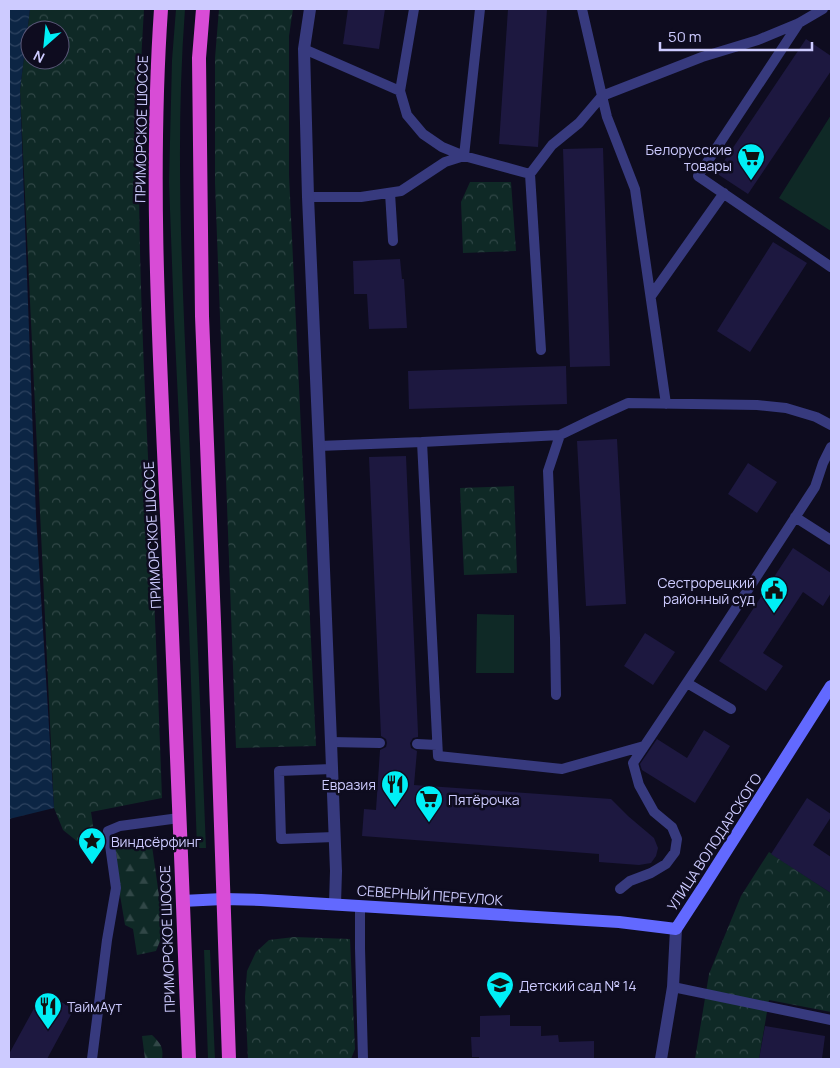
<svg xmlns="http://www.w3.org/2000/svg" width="840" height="1068" viewBox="0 0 840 1068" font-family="Manrope,sans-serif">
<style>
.grass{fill:#0f2926}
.forest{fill:url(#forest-firs)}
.park{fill:url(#park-crowns);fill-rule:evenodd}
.water{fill:url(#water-waves)}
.building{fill:#1d1840}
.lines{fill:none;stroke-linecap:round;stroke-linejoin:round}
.service{stroke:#373a7e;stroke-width:10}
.minor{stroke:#373a7e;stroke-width:12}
.secondary{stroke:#6269ff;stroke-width:12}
.trunk{stroke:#d84cd6;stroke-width:14}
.labels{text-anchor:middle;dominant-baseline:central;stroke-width:5;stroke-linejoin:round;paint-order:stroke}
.street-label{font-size:14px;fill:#cdcbff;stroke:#0e0c1f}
.poi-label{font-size:14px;fill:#cdcbff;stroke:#0e0c1f;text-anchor:start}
</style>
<defs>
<pattern id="forest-firs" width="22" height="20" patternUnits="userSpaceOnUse" patternTransform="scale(1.25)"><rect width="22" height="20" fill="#0f2926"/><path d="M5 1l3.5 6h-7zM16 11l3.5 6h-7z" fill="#314747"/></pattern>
<pattern id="park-crowns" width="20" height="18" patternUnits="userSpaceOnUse" patternTransform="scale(1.25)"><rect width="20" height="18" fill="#0f2926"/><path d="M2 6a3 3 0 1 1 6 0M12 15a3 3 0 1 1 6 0" fill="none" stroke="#314747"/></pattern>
<pattern id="water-waves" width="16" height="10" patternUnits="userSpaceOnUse" patternTransform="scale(1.25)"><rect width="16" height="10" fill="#0c2544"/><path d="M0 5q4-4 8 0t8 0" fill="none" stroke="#2e4360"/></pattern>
</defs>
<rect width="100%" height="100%" fill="#0e0c1f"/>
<path class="grass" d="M176,9H185C175,142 182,276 188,409C194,555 200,702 206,848H197L189,626L174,318L169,182L172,60Z
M831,115V231L779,198Z
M477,614L514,615V673H476Z
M204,950H210L215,1059H208Z"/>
<path class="forest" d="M141,836L152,846L164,931L156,951L137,955L133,929L125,925L120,895L115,842Z
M152,1035C160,1043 164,1047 162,1059H145L142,1036Z"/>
<path class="park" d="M30,9H144C134,158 141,308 148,457C153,571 158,684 162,798L91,812L95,838L78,842L63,830L54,808L20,90ZM30,30H60V60H30Z
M219,9H293L289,36V175L316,746L236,748L215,183V58Z
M470,182H511L516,251L463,253L461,202Z
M514,486L517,573L464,575L460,488Z
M769,852L831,893V1012L769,1000L759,1059H695L709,974L741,896Z
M294,937L350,939L355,1049L351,1059H248L245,997L247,971L256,952L269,940Z"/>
<path class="water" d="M9,9H30L20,90L36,516L54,808L9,819Z"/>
<path class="building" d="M348,9H385L379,49L343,44Z
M508,9H547L538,147L499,144Z
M806,39L831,56V71L748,194L716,173Z
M603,148L610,366L570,367L563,149Z
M773,242L807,263L750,352L717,331Z
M400,259L402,279H404L407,328L369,329L367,294H354L353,261Z
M566,366L567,404L409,409L408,371Z
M617,439L626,604L586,606L577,441Z
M406,456L418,733V737L413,738L410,743L411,748L417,751L414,785L611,799L628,816L654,838L658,848L656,856L651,863L639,865L599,862V854L362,836L364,809L376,810L380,750L386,747L387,743L386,739L381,736L369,457Z
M748,463L777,482L757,513L728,494Z
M793,548L831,573V593L823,606L803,592L763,653L783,666L766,691L719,661Z
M645,633L675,652L653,685L624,666Z
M704,730L730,746L695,803L642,770L640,764L657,739L687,758Z
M807,798L831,814V817L813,845L831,857V893L771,854Z
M43,992L74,1009L47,1059H9V1054Z
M510,1015V1026H541V1036L558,1035L559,1042L594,1041V1059H479V1057H472L471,1037H480V1016Z
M765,1026L825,1036L822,1059H759Z"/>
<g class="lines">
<path class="service" d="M414,9L400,91L407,115L423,134L442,147L464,156L530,174L552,145L579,123L602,96
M582,9L602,96L702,57L758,40L799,23L823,9
M799,23L698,176L831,267
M304,49L400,91
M602,96L607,117L635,189L666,404
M530,174L541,350
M390,193L393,241
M308,197H361L401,191L445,162L464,156L480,9
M651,296L724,193
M319,446L422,442
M795,517L831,540
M687,683L731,709
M556,695L555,638L548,471L560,435
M331,742L380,743
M417,744L437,745
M644,746L562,769L438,756L422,442L560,435L593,419L628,403L757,405L786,408L816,417L831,425
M332,769L279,771L281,839L334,837
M620,889L630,881L651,873L666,864L675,852L677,839L672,827L654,812L639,785L633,763L706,654L815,487L823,463L831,447
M360,906V948L363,1059
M673,987L831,1020
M92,1059L107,940L116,888L108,831L120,826L179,818"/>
<path class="minor" d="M310,9L304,49L308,197L319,446L331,742L336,871L335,904
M661,1059L673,987L676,929"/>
<path class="secondary" d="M182,901L223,899L261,900L619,922L676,929L704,886L831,686"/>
<path class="trunk" d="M161,9C149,185 160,361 168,537C176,711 182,885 189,1059
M203,9L199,58L202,316L214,622L229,1059"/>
</g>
<defs>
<g id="supermarket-pin" transform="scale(1.4375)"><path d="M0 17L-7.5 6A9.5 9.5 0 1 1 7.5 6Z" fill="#00eff6" stroke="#0e0c1f"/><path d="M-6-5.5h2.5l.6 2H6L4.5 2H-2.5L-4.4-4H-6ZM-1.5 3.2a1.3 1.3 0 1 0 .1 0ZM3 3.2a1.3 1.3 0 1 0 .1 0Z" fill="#111"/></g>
<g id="civic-pin" transform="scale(1.4375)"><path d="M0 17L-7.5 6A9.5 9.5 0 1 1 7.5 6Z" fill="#00eff6" stroke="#0e0c1f"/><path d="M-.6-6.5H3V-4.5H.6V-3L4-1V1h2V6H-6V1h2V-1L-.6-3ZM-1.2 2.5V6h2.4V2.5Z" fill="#111"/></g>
<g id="restaurant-pin" transform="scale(1.4375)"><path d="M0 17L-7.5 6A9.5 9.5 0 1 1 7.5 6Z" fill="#00eff6" stroke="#0e0c1f"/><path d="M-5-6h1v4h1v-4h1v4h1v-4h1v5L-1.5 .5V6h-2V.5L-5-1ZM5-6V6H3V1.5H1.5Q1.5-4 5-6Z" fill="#111"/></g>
<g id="sight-pin" transform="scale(1.4375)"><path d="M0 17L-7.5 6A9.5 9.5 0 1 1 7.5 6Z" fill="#00eff6" stroke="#0e0c1f"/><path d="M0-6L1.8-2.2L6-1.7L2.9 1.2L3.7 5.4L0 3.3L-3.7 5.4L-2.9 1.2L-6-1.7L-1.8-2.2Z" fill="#111"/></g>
<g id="school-pin" transform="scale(1.4375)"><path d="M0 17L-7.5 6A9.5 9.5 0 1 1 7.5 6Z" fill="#00eff6" stroke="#0e0c1f"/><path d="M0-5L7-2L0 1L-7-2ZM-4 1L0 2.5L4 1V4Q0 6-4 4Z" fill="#111"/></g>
</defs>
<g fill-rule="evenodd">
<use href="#supermarket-pin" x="751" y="157"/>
<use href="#civic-pin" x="774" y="590"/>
<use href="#restaurant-pin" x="395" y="784"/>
<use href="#supermarket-pin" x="429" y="799"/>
<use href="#sight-pin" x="92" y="841"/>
<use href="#school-pin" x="500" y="985"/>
<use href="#restaurant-pin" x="48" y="1006"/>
</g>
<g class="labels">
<g class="street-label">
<text transform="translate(141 129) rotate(-89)">ПРИМОРСКОЕ ШОССЕ</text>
<text transform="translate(152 535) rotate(-93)">ПРИМОРСКОЕ ШОССЕ</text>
<text transform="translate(714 842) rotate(-57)">УЛИЦА ВОЛОДАРСКОГО</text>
<text transform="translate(430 895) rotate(4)">СЕВЕРНЫЙ ПЕРЕУЛОК</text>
<text transform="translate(167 939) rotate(-92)">ПРИМОРСКОЕ ШОССЕ</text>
</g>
<g class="poi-label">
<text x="732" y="149" text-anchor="end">Белорусские<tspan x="732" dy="16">товары</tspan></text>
<text x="755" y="582" text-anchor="end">Сестрорецкий<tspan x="755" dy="16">районный суд</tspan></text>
<text x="376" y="784" text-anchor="end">Евразия</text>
<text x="448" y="799">Пятёрочка</text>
<text x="111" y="841">Виндсёрфинг</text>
<text x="519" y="985">Детский сад № 14</text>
<text x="67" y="1006">ТаймАут</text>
</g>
</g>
<rect width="840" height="1068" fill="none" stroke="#cdcbff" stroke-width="20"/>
<g transform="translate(45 45) rotate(207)"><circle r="24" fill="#0e0c1f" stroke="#5a5879"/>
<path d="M0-4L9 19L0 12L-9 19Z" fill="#00eff6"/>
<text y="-8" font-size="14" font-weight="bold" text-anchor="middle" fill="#cdcbff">N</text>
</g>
<path d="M660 42v8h152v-8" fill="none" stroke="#cdcbff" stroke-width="2.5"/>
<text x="668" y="42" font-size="15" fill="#cdcbff" stroke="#0e0c1f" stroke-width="4" paint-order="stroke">50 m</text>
</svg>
